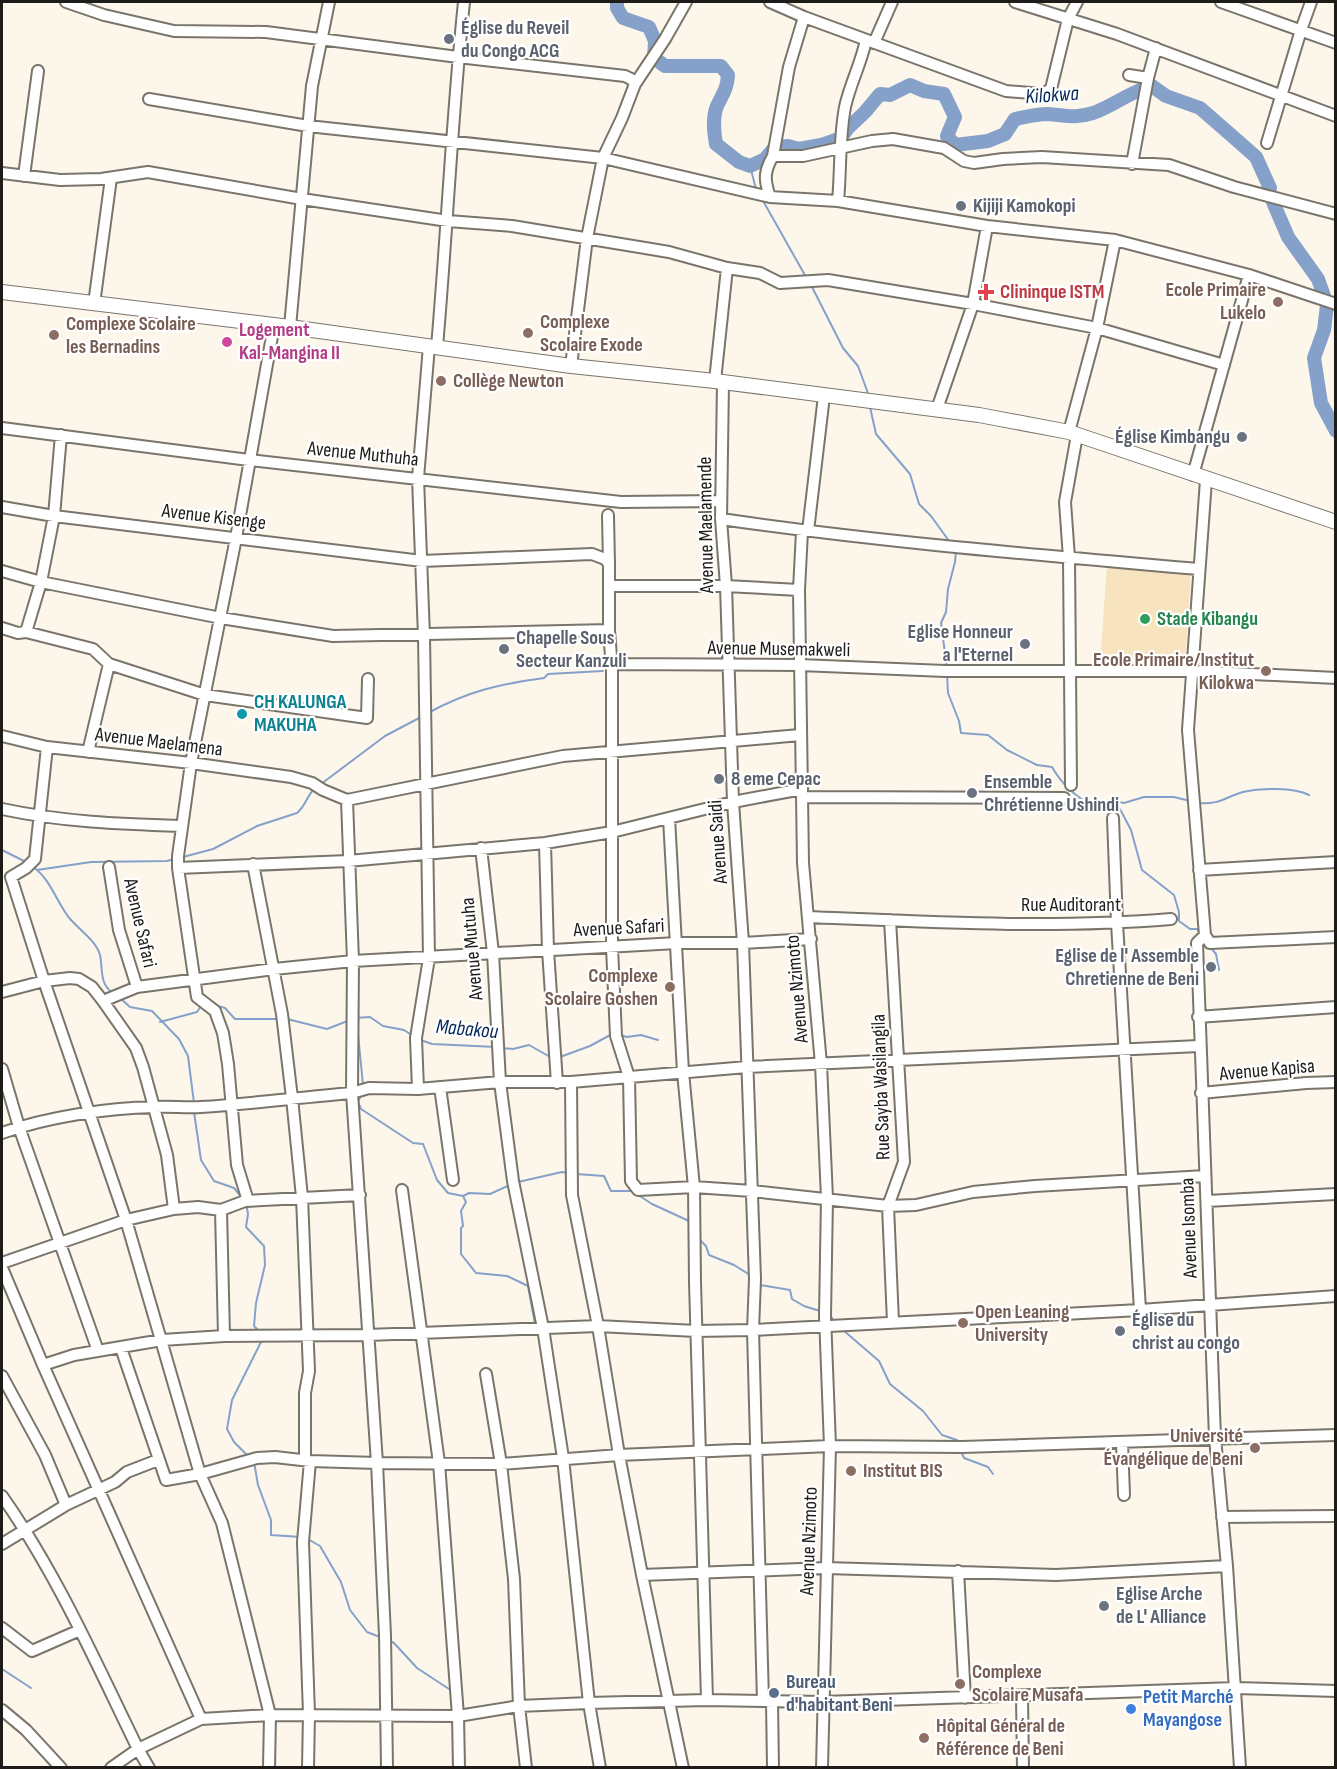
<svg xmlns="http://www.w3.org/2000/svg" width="1337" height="1769" viewBox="0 0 1337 1769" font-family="'Sofia Sans Condensed',sans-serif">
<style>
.green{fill:#f7e3bd}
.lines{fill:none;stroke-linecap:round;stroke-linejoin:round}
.stream{stroke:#85a1ca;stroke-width:2}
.river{stroke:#85a1ca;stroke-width:14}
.minor-casing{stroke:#7a756b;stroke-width:14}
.major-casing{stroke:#7a756b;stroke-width:16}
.minor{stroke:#fff;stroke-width:10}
.major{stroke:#fff;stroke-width:14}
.worship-dot{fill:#6b7280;stroke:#fff;stroke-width:2}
.health-dot{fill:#e0444e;stroke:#fff;stroke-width:2}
.education-dot{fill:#8d6e63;stroke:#fff;stroke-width:2}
.hotel-dot{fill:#d1479c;stroke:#fff;stroke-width:2}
.leisure-dot{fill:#2e9e5b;stroke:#fff;stroke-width:2}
.culture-dot{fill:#0f9aa8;stroke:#fff;stroke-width:2}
.service-dot{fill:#5c6f8a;stroke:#fff;stroke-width:2}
.shop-dot{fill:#3f7fe0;stroke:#fff;stroke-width:2}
.labels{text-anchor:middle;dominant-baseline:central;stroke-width:4.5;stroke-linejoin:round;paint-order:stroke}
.worship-label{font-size:20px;font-weight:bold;fill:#5b616d;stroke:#fff;text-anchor:start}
.education-label{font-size:20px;font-weight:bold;fill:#785e54;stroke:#fff;text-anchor:start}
.health-label{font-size:20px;font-weight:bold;fill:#be3a42;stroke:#fff;text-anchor:start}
.hotel-label{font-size:20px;font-weight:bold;fill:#b23c85;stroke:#fff;text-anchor:start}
.street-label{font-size:20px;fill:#1e1c18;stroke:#fff}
.leisure-label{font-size:20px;font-weight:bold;fill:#27864d;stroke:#fff;text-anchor:start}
.culture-label{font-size:20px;font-weight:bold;fill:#0d838f;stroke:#fff;text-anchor:start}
.service-label{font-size:20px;font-weight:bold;fill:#4e5e75;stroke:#fff;text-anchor:start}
.shop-label{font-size:20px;font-weight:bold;fill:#366cbe;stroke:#fff;text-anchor:start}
.water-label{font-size:21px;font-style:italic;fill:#032759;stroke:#fff}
</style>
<rect width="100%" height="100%" fill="#fdf7eb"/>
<path class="green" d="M1107,563L1191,572L1185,665H1100Z"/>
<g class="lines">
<path class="stream" d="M750,166L756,189
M762,199L806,277
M811,285L843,348L858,366L869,396
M870,407L876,434L910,474L919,504L931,516L949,541
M947,668L941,623L946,612L948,589L955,562L956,551
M947,674L948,693L959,721L961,733L988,735L1007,750L1037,765L1052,767C1061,783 1075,796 1091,805L1110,800L1124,803L1144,797H1174L1190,801
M428,713C468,691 500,684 544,678L548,674L603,671
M321,784L385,736L421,717
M1110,800L1120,809L1131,830L1142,870L1174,895L1179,912V921L1190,929H1197L1200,934
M1198,803C1220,805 1225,797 1243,792C1260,788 1294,787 1309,795
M2,850L26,862
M183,857L213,849L257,826L297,813C305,807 307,796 314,789
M33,867C51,879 57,904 71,920C80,930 96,941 100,955C103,969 99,984 113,993
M37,870L91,862L167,861L174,859
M1211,948L1216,954L1219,970
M120,998L130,1007L152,1011L179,1039L188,1056L194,1103
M211,1004L225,1008L235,1019H278
M355,1018L370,1017L383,1026L404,1030L413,1036
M287,1019L327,1029L350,1020
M160,1022L197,1012L201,1006
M358,1034L363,1085
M620,1035L627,1037L641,1035L658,1040
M418,1039L432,1044L496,1047
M501,1048L513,1049L529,1045L552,1058
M560,1057L590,1046L612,1034
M362,1093L358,1102L361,1109L413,1143L423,1144L437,1180L448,1193L463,1196L469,1193L490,1194L510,1185
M194,1112L201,1160L214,1181L234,1188L243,1199
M576,1174L604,1176L611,1191H632L652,1204L689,1221V1224
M518,1182L562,1172L568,1173
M463,1196L466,1202L461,1211L463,1226L461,1228V1254L476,1273L507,1276L528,1286L535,1324
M246,1203L248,1214L246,1227L264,1246L265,1265L256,1303L254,1326L259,1331
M698,1238L706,1246L709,1255L734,1265L750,1275
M760,1285L790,1290L792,1299L804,1306L820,1311
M829,1313L835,1323
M843,1330L879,1361L890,1384L923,1411L942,1435L957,1440L958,1443
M961,1451L964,1458L988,1467L993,1474
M248,1456L234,1442L227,1429L232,1400L263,1338
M254,1462L258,1485L271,1520V1535L301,1537
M306,1538L320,1546L341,1582L350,1610L367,1632L380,1637
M388,1640L394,1643L417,1668L449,1689
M2,1669L31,1688"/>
<path class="river" d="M617,2V8L623,18L649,27L655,41L654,58L665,66H721L728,75C727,90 723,93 717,106C712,118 714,132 716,144L739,162L750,166L765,159L775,147L788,146L799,149L821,145L841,138L847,129L865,112L880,94L890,95L910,85L924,91L944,94L955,117L947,136L955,145L988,141L1005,134L1015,119C1025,117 1037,114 1047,114C1066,115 1074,119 1093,113C1113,106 1133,90 1152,86L1166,96L1200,108L1231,135L1256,157L1270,188
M1273,202L1288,237L1318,279L1324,296
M1327,305L1324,330L1314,358L1321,403L1336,431"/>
<g class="minor-casing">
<path id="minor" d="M66,2L104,15L174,31L266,32L458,57L625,76L631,79L635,84L622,118L603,158L587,238L571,366
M770,2L804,17L1006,91L1043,94L1051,89L1068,19L1077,2
M1015,2L1117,34L1336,116
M1221,2L1336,43
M874,43L892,2
M1129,75L1148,78L1156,48
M635,84L665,39L686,2
M149,99L308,126L603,158L770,197L838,201L987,226L1115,240L1249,275L1336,304
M1267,143L1301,30L1311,2
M773,156H803L872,141L893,139L944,148L964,161L974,163L1003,159L1042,157L1169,165L1234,187L1336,214
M1132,164L1148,78
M2,173L60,180L101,179L148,172L302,199L448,221L512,226L669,252L727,268L760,273L780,283L828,280L973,304L1097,328L1224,365
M24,176L38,71
M770,197C764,180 764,171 773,156L789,67L804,17
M838,201C841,170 839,139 845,107C850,84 861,64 866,40
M94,304L111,178
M290,327L312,86L329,2
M437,347C447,232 452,116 464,2
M715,381L727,268
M723,382L721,519L726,586L733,802L743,943L755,1279L753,1330L763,1701
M937,409L973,304L987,226
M2,428L249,460L621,502L721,501
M1069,432L1097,328L1115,240
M1193,475L1249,275
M1206,480L1188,730L1205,935L1197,943L1215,1438L1227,1566L1240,1768
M2,507L54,516L422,561L592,554L605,559L609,564V630L612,670V947L616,1036L629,1077L631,1181L638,1190L694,1187L752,1191L888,1206L916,1205L973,1192L1035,1186L1205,1176
M608,515L609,564
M721,519C880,542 1039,555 1198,569
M802,531L799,590L803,863L821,1064L827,1198L825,1316L830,1446L822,1768
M808,531L824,396
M2,571L41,582L221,618L333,636L609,630
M610,586H726L799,590
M2,628L18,633L26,632L93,649L109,664L205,695L367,718L368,679
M26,632L41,582L54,516L61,435
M612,664L800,665L945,671H1192L1336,678
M2,736L47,747L191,763L291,777L312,783L323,790L347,800L563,756L800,735
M47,747L35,859L26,868L11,877L44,981L126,1220L200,1474L222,1523L270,1715L269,1768
M88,752L109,664
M1071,785L1069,558L1065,502L1077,435
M802,797L1064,798
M347,800L353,961L352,1093L377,1463L385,1635L387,1768
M2,809C63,822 119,824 181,826
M669,818L683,1072L694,1187L695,1282L707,1700
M1113,818L1117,923L1140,1310
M545,843L548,950L557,1083
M481,848L493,953L500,1082L513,1181L543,1328L563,1458L589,1703L600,1768
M253,864L282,1014L292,1098L302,1197L309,1371L305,1393V1460
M109,867L119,930L137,987
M178,868L348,861L545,843L612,832L733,802L802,789
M1199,870L1336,862
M808,917C929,922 1051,929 1171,919
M890,920L904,1162L888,1206L893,1322
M1205,935L1210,943L1336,937
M2,992L44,981L70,978L79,979L92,987L103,1001L136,1048L143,1067L167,1155L174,1209
M103,1001L137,987L274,969L353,961L677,943H743L811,939
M1198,1017L1336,1007
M2,1069L19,1127L98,1351
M571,1082L572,1195L598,1326L619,1455L642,1575L683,1768
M440,1087L453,1180
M418,1089L416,1038L429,958L424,636L418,478L429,346
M1201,1093L1306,1083L1336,1082
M2,1133C47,1117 106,1108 155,1107C170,1106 186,1108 201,1107C251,1104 302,1097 352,1093L369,1088L418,1089L500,1082H571L747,1067L1199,1046
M402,1190L439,1463L458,1716L459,1768
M248,1201L237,1165L228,1064L223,1033L215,1011L197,997L178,868V856L191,763L236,538L274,325
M1207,1201L1336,1194
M221,1210L224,1336
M2,1263L126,1220L174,1209L198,1207L221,1210L245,1201L360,1195
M2,1268L43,1365L201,1719
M121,1348L166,1480L200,1474L257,1458L275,1457L310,1461L377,1463L501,1464L619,1455L830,1446L962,1447L1336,1435
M43,1365L74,1355L162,1340L224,1336L368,1335L598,1326L696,1331L753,1330L1140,1310L1336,1296
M486,1374L501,1464L514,1579L519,1706L526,1768
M2,1376L45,1455L66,1505
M1122,1442L1124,1495
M2,1496C57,1574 96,1663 138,1749L149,1768
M1222,1517L1336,1516
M2,1544L66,1505L115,1482L127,1472L158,1460
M958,1571L965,1698
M642,1575L826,1568L1056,1575L1227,1566
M2,1628L32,1651L80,1630
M1022,1696L1023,1768
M772,1701L773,1768
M2,1710L26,1730L61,1768
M111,1768L138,1749L201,1719L270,1715L458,1716L519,1706L589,1703L707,1700L823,1702L1235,1688L1336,1691
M308,1768L309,1714L303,1542L310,1461"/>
</g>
<g class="major-casing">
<path id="major" d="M2,292L290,327L571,366L715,381L979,415L1069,432L1336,522"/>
</g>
<use href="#minor" class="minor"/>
<use href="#major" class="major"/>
</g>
<g class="worship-dot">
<circle cx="449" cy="39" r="6"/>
<circle cx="961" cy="206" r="6"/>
<circle cx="1242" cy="437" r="6"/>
<circle cx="1025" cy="644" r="6"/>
<circle cx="504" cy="649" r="6"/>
<circle cx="719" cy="779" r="6"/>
<circle cx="972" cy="793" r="6"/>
<circle cx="1211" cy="967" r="6"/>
<circle cx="1120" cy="1331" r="6"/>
<circle cx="1104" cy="1606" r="6"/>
</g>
<path class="health-dot" d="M983 283h6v6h6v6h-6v6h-6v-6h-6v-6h6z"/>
<g class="education-dot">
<circle cx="1278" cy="302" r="6"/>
<circle cx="528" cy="333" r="6"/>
<circle cx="54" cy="335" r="6"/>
<circle cx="441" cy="381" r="6"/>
<circle cx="1266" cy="671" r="6"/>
<circle cx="670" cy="987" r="6"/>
<circle cx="963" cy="1323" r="6"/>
<circle cx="1255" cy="1448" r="6"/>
<circle cx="851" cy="1471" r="6"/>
<circle cx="960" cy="1684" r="6"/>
<circle cx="924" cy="1738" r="6"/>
</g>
<circle class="hotel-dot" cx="227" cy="342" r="6"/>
<circle class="leisure-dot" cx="1145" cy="619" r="6"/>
<circle class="culture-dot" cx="242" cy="714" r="6"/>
<circle class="service-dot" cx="774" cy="1693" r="6"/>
<circle class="shop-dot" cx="1131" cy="1709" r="6"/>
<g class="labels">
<g class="worship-label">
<text x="461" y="28">Église du Reveil<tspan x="461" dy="23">du Congo ACG</tspan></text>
<text x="973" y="206">Kijiji Kamokopi</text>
<text x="1230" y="437" text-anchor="end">Église Kimbangu</text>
<text x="1013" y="632" text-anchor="end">Eglise Honneur<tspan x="1013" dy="23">a l'Eternel</tspan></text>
<text x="516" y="638">Chapelle Sous<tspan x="516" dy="23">Secteur Kanzuli</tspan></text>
<text x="731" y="779">8 eme Cepac</text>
<text x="984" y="782">Ensemble<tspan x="984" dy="23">Chrétienne Ushindi</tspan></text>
<text x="1199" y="956" text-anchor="end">Eglise de l' Assemble<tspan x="1199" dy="23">Chretienne de Beni</tspan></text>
<text x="1132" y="1320">Église du<tspan x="1132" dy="23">christ au congo</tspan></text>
<text x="1116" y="1594">Eglise Arche<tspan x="1116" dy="23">de L' Alliance</tspan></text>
</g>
<g class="education-label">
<text x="1266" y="290" text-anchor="end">Ecole Primaire<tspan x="1266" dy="23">Lukelo</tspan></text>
<text x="540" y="322">Complexe<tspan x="540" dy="23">Scolaire Exode</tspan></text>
<text x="66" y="324">Complexe Scolaire<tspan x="66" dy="23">les Bernadins</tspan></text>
<text x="453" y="381">Collège Newton</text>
<text x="1254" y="660" text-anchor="end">Ecole Primaire/Institut<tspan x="1254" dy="23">Kilokwa</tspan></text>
<text x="658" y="976" text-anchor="end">Complexe<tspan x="658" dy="23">Scolaire Goshen</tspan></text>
<text x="975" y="1312">Open Leaning<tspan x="975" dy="23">University</tspan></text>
<text x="1243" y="1436" text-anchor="end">Université<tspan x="1243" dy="23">Évangélique de Beni</tspan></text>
<text x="863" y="1471">Institut BIS</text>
<text x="972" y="1672">Complexe<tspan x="972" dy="23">Scolaire Musafa</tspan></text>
<text x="936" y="1726">Hôpital Général de<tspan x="936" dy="23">Référence de Beni</tspan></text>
</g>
<g class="health-label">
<text x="1000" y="292">Clininque ISTM</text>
</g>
<g class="hotel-label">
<text x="239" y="330">Logement<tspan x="239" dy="23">Kal-Mangina II</tspan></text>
</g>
<g class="street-label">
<text transform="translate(363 454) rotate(6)">Avenue Muthuha</text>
<text transform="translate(214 517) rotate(7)">Avenue Kisenge</text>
<text transform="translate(706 525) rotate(-91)">Avenue Maelamende</text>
<text transform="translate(779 649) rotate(1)">Avenue Musemakweli</text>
<text transform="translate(159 742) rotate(7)">Avenue Maelamena</text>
<text transform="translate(718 842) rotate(-94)">Avenue Saidi</text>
<text x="1071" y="905">Rue Auditorant</text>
<text transform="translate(140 923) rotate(77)">Avenue Safari</text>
<text transform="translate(619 928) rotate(-3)">Avenue Safari</text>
<text transform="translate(472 949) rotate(-95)">Avenue Mutuha</text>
<text transform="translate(797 989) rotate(-95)">Avenue Nzimoto</text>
<text transform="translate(1267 1070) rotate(-5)">Avenue Kapisa</text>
<text transform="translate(881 1087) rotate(-92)">Rue Sayba Wasilangila</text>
<text transform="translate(1189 1228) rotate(-92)">Avenue Isomba</text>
<text transform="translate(809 1541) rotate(-88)">Avenue Nzimoto</text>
</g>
<g class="leisure-label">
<text x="1157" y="619">Stade Kibangu</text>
</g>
<g class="culture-label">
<text x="254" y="702">CH KALUNGA<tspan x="254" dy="23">MAKUHA</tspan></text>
</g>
<g class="service-label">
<text x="786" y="1682">Bureau<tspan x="786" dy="23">d'habitant Beni</tspan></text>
</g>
<g class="shop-label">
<text x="1143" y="1697">Petit Marché<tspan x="1143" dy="23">Mayangose</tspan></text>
</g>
<g class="water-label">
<text transform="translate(1052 95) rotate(-4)">Kilokwa</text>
<text transform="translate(467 1029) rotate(5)">Mabakou</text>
</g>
</g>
<rect width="1337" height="1769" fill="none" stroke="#1e1c18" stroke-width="6"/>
</svg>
